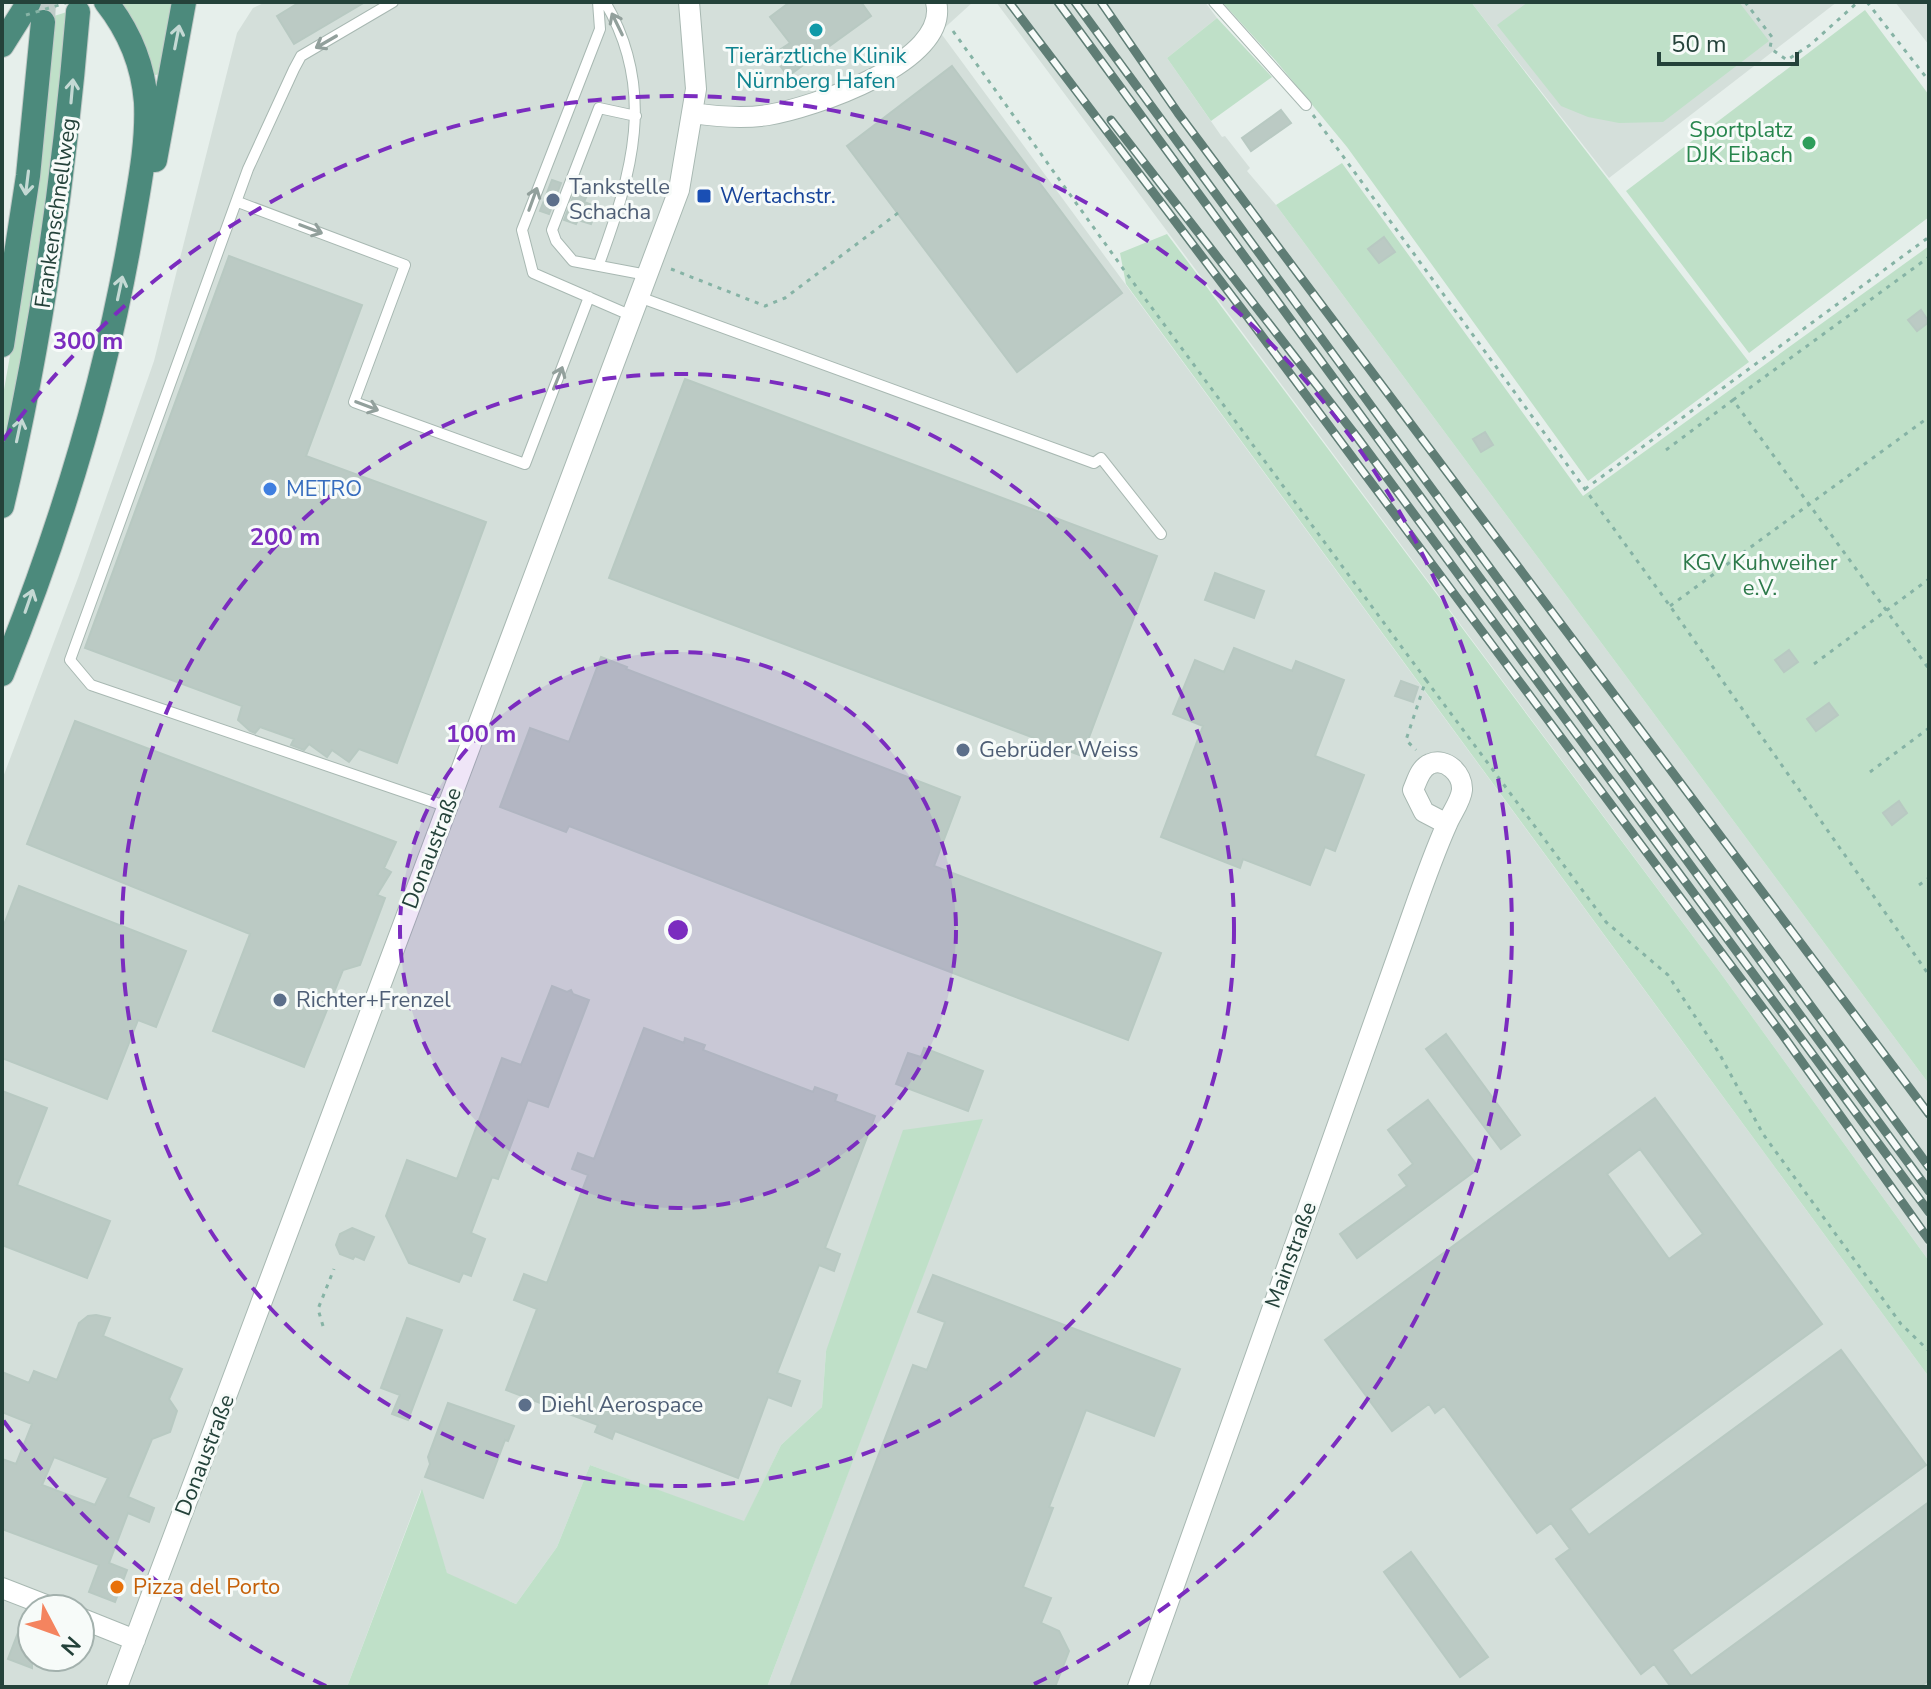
<svg xmlns="http://www.w3.org/2000/svg" width="1931" height="1689" viewBox="0 0 1931 1689" font-family="'Nunito Sans',sans-serif">
<style>
.built{fill:#d4dfda;fill-rule:evenodd}
.green{fill:#bfe0c8}
.building{fill:#bbcac4;stroke:#b8c9c2;stroke-width:2;fill-rule:evenodd}
.lines{fill:none;stroke-linecap:round;stroke-linejoin:round}
.trunk-tunnel{stroke:#bfccc8;stroke-width:24;stroke-dasharray:24 12;stroke-linecap:butt}
.service-casing{stroke:#a8b8b2;stroke-width:12}
.minor-casing{stroke:#a8b8b2;stroke-width:22}
.trunk-casing{stroke:#c2cac8;stroke-width:26}
.path{stroke:#86b3a5;stroke-width:3;stroke-dasharray:4 6;stroke-linecap:butt}
.service{stroke:#fff;stroke-width:10}
.minor{stroke:#fff;stroke-width:20}
.trunk{stroke:#4c8a7c;stroke-width:24}
.rail-casing{stroke:#5f7d75;stroke-width:9}
.rail{stroke:#f7fbf9;stroke-width:6;stroke-dasharray:18;stroke-linecap:butt}
.path-bridge{stroke:#86b3a5;stroke-width:3;stroke-dasharray:4 6;stroke-linecap:butt}
.oneway{stroke:#92a09c}
.oneway2{stroke:#c4d9d4}
.ring{fill:none;stroke:#7b2cbf;stroke-width:4;stroke-dasharray:14 10}
.culture-dot{fill:#0f9aa8;stroke:#f7fbf9;stroke-width:3}
.leisure-dot{fill:#2e9e5b;stroke:#f7fbf9;stroke-width:3}
.transit-dot{fill:#1a4fb4;stroke:#f7fbf9;stroke-width:3}
.service-dot{fill:#5c6f8a;stroke:#f7fbf9;stroke-width:3}
.shop-dot{fill:#3f7fe0;stroke:#f7fbf9;stroke-width:3}
.food-dot{fill:#e8710a;stroke:#f7fbf9;stroke-width:3}
.labels{text-anchor:middle;dominant-baseline:central;stroke-width:6;stroke-linejoin:round;paint-order:stroke}
.culture-label{font-size:22px;fill:#0d838f;stroke:#f7fbf9}
.leisure-label{font-size:22px;fill:#27864d;stroke:#f7fbf9;text-anchor:end}
.service-label{font-size:22px;fill:#4e5e75;stroke:#f7fbf9;text-anchor:start}
.transit-label{font-size:22px;fill:#164399;stroke:#f7fbf9;text-anchor:start}
.street-label{font-size:22px;fill:#24423a;stroke:#f7fbf9}
.shop-label{font-size:22px;fill:#366cbe;stroke:#f7fbf9;text-anchor:start}
.park-label{font-size:22px;fill:#2d7a4b;stroke:#f7fbf9}
.food-label{font-size:22px;fill:#c56008;stroke:#f7fbf9;text-anchor:start}
.centre{fill:#7b2cbf;stroke:#f7fbf9;stroke-width:4}
.ring-label{font-size:24px;text-anchor:middle;font-weight:bold;fill:#7b2cbf;stroke:#f7fbf9;stroke-width:6;stroke-linejoin:round;paint-order:stroke}
</style>
<rect width="100%" height="100%" fill="#e6efeb"/>
<path class="built" d="M266,2H973L940,32L1929,1377V1687H767L982,1119L826,1351L822,1407L781,1445L744,1522L590,1465L557,1547L516,1604L447,1574L421,1490L347,1687H2V780L78,578L154,361L237,33L253,8ZM32,1609H80V1657H32Z
M996,2H1205L1217,18L1167,58L1222,137L1225,136L1250,168L1247,171L1276,205L1929,1084V1261L1719,971Z
M1471,2H1837L1609,178Z
M1895,2H1929V45Z"/>
<path class="green" d="M121,2H173L160,74L151,76L134,23Z
M1222,2H1471L1749,362L1588,481L1347,147L1276,61Z
M1528,2H1739L1769,41L1663,122L1619,123L1588,117L1561,106L1497,25Z
M1865,10L1929,95V217L1749,353L1626,191Z
M67,12L45,232L2,466V401L32,231L41,163L54,16Z
M1217,18L1272,77L1211,121L1167,58Z
M1342,163L1583,496L1929,246V1084L1276,205Z
M1167,234L1719,971L1929,1261V1377L1126,284L1120,253Z
M983,1119L767,1687H347L422,1489L447,1573L516,1604L557,1547L590,1465L744,1521L781,1445L822,1407L826,1351L903,1130Z"/>
<path class="building" d="M300,2H365L294,44L277,16Z
M790,2H861L871,16L788,76L772,55L790,43L770,17Z
M952,66L1122,293L1017,372L847,146Z
M1281,110L1291,123L1251,151L1242,138Z
M552,180L561,183L549,214L540,211Z
M576,189L588,193L584,202L598,207L591,224L578,220L576,224L564,220Z
M1384,237L1395,252L1379,263L1368,249Z
M229,256L362,305L306,456L486,522L397,763L359,749L349,762L332,750L327,757L309,744L304,750L291,745L294,739L260,727L255,733L250,731L238,720L242,706L85,648Z
M1921,310L1929,322L1917,331L1908,320Z
M685,379L1157,556L1082,756L609,578Z
M1485,432L1493,445L1481,452L1473,439Z
M1215,573L1264,591L1254,618L1205,600Z
M1234,648L1292,671L1296,661L1344,680L1315,756L1364,775L1335,851L1325,847L1310,885L1243,859L1240,868L1161,837L1203,726L1173,714L1195,660L1224,672Z
M1789,650L1798,662L1784,672L1775,660Z
M601,657L627,667L626,669L960,797L934,866L1161,953L1128,1040L569,826L566,832L500,807L530,728L569,742Z
M1401,681L1418,687L1413,702L1395,696Z
M1829,703L1838,715L1816,731L1807,719Z
M75,721L396,842L384,868L391,872L377,895L385,898L360,965L343,970L304,1067L213,1031L250,934L27,844Z
M1899,801L1907,813L1892,825L1883,813Z
M19,886L186,951L156,1027L138,1020L107,1099L2,1058V930Z
M552,986L567,992L571,990L573,994L589,1000L548,1107L528,1100L498,1179L492,1177L471,1233L485,1239L471,1276L463,1273L459,1282L409,1263L386,1216L407,1160L457,1179L502,1058L521,1065Z
M644,1028L684,1043L685,1038L705,1045L703,1050L813,1092L815,1087L837,1095L835,1101L875,1116L825,1248L840,1254L834,1271L819,1265L777,1373L800,1381L791,1406L768,1397L738,1478L615,1431L612,1439L595,1432L598,1425L506,1390L537,1309L514,1300L524,1274L547,1283L588,1175L572,1169L578,1153L594,1159Z
M1446,1034L1520,1135L1501,1149L1426,1049Z
M924,1048L983,1071L968,1111L896,1084L908,1053L921,1057Z
M2,1091L47,1108L17,1185L110,1221L87,1278L2,1245Z
M1655,1098L1822,1324L1570,1509L1589,1535L1841,1350L1926,1465L1672,1650L1691,1676L1929,1502V1680L1920,1687H1671L1654,1664L1641,1674L1556,1559L1570,1549L1551,1523L1537,1533L1444,1406L1435,1413L1429,1404L1392,1431L1325,1340ZM1640,1149L1703,1234L1669,1259L1607,1174Z
M1428,1100L1479,1168L1357,1258L1340,1234L1407,1186L1399,1175L1413,1164L1388,1130Z
M352,1228L374,1237L364,1260L355,1256L353,1259L340,1254L336,1245L340,1234Z
M933,1275L1180,1369L1154,1436L1086,1410L1049,1507L1053,1508L1023,1587L1051,1598L1041,1623L1059,1631L1069,1651L1055,1687H790L913,1365L927,1370L945,1322L918,1312Z
M96,1315L110,1318L103,1336L182,1369L169,1399L177,1411L170,1432L152,1439L128,1497L154,1508L149,1522L128,1513L109,1563L127,1570L115,1602L89,1592L99,1565L2,1529V1459L16,1464L32,1424L2,1412V1372L29,1383L34,1371L57,1380L79,1323L88,1316ZM54,1457L108,1478L95,1505L42,1485Z
M407,1318L442,1330L408,1420L392,1414L400,1395L381,1388Z
M448,1403L514,1426L508,1441L505,1440L483,1498L425,1477L430,1464L428,1457Z
M1411,1552L1488,1657L1460,1677L1384,1572Z
M19,1630L32,1635V1668L8,1659Z"/>
<g class="lines">
<path class="trunk-tunnel" d="M43,22L44,2"/>
<g class="service-casing">
<path id="service" d="M393,2L301,56L294,69L248,169L70,660L91,685L448,807
M598,2L600,29L522,230L533,273L632,316
M1214,2L1306,105
M636,116L599,108L552,230L556,241L573,261L647,275
M238,202L405,265L354,402L525,464L589,297
M599,264C632,174 657,90 605,2
M639,297L1094,463L1101,458L1161,534"/>
</g>
<g class="minor-casing">
<path id="minor" d="M693,113C719,117 742,119 768,115C811,108 951,62 936,2
M2,1588L56,1609
M80,1618L135,1640
M117,1687L679,190L696,89L689,2
M1138,1687L1403,941C1417,902 1430,862 1447,824C1451,814 1461,801 1462,790C1463,774 1446,757 1430,764C1420,768 1417,781 1413,790L1424,812L1447,824"/>
</g>
<g class="trunk-casing">
<path id="trunk" d="M2,45L29,2
M155,160L184,2
M2,345L28,176L43,22
M2,506C41,343 64,179 78,12
M2,674C60,531 106,381 132,228C139,186 148,144 146,102C143,65 129,31 106,2"/>
</g>
<path class="path" d="M1745,2L1772,37L1770,48L1787,60L1810,45L1858,2
M1867,2L1929,81
M953,31L1124,270L1426,680L1406,740L1416,750
M1313,115L1670,606L1929,975
M671,269L765,306L785,298L898,213
M1733,400L1929,257
M1666,450L1733,400L1929,669
M1585,489L1929,237
M1670,606L1929,417
M1814,664L1929,579
M1426,680L1606,922L1668,975L1719,1053L1763,1134L1901,1324L1929,1351
M1870,772L1929,728
M1919,885L1929,878
M323,1326L318,1309L334,1269"/>
<use href="#service" class="service"/>
<use href="#minor" class="minor"/>
<use href="#trunk" class="trunk"/>
<g class="rail-casing">
<path id="rail" d="M1009,2L1253,324L1782,1034L1929,1240
M1058,2L1929,1191
M1075,2L1929,1167
M1101,2L1178,113L1302,279L1929,1114
M1111,120L1357,437L1929,1212"/>
</g>
<use href="#rail" class="rail"/>
<path class="path-bridge" d="M26,15L69,2"/>
</g>
<defs><path id="oneway-shaft" d="M-6 0H5M1.5-3L5.5 0L1.5 3" fill="none" stroke-width="1.6" stroke-linecap="round" stroke-linejoin="round" transform="scale(2)"/></defs>
<g class="oneway">
<use href="#oneway-shaft" transform="translate(617 24) rotate(-116)"/>
<use href="#oneway-shaft" transform="translate(326 42) rotate(150)"/>
<use href="#oneway-shaft" transform="translate(533 199) rotate(-70)"/>
<use href="#oneway-shaft" transform="translate(311 229) rotate(21)"/>
<use href="#oneway-shaft" transform="translate(558 378) rotate(-68)"/>
<use href="#oneway-shaft" transform="translate(367 406) rotate(21)"/>
</g>
<g class="oneway2">
<use href="#oneway-shaft" transform="translate(177 37) rotate(-79)"/>
<use href="#oneway-shaft" transform="translate(72 91) rotate(-85)"/>
<use href="#oneway-shaft" transform="translate(27 183) rotate(97)"/>
<use href="#oneway-shaft" transform="translate(120 288) rotate(-78)"/>
<use href="#oneway-shaft" transform="translate(19 430) rotate(-78)"/>
<use href="#oneway-shaft" transform="translate(29 601) rotate(-71)"/>
</g>
<circle cx="678" cy="930" r="278" fill="#7b2cbf" fill-opacity=".12"/>
<g class="ring">
<circle cx="678" cy="930" r="278"/>
<circle cx="678" cy="930" r="556"/>
<path d="M326 1686A834 834 0 0 1 3 1420M3 440A834 834 0 1 1 1030 1686"/>
</g>
<circle class="culture-dot" cx="816" cy="30" r="8"/>
<circle class="leisure-dot" cx="1809" cy="143" r="8"/>
<rect class="transit-dot" x="696" y="188" width="16" height="16" rx="4"/>
<g class="service-dot">
<circle cx="553" cy="200" r="8"/>
<circle cx="963" cy="750" r="8"/>
<circle cx="280" cy="1000" r="8"/>
<circle cx="525" cy="1405" r="8"/>
</g>
<circle class="shop-dot" cx="270" cy="489" r="8"/>
<circle class="food-dot" cx="117" cy="1587" r="8"/>
<g class="labels">
<g class="culture-label">
<text x="816" y="56">Tierärztliche Klinik<tspan x="816" dy="25">Nürnberg Hafen</tspan></text>
</g>
<g class="leisure-label">
<text x="1793" y="130">Sportplatz<tspan x="1793" dy="25">DJK Eibach</tspan></text>
</g>
<g class="service-label">
<text x="569" y="187">Tankstelle<tspan x="569" dy="25">Schacha</tspan></text>
<text x="979" y="750">Gebrüder Weiss</text>
<text x="296" y="1000">Richter+Frenzel</text>
<text x="541" y="1405">Diehl Aerospace</text>
</g>
<g class="transit-label">
<text x="720" y="196">Wertachstr.</text>
</g>
<g class="street-label">
<text transform="translate(56 213) rotate(-82)">Frankenschnellweg</text>
<text transform="translate(432 848) rotate(-69)">Donaustraße</text>
<text transform="translate(1291 1255) rotate(-70)">Mainstraße</text>
<text transform="translate(205 1455) rotate(-69)">Donaustraße</text>
</g>
<g class="shop-label">
<text x="286" y="489">METRO</text>
</g>
<g class="park-label">
<text x="1760" y="563">KGV Kuhweiher<tspan x="1760" dy="25">e.V.</tspan></text>
</g>
<g class="food-label">
<text x="133" y="1587">Pizza del Porto</text>
</g>
</g>
<circle cx="678" cy="930" r="12" class="centre"/>
<g class="ring-label">
<text x="88" y="349">300 m</text>
<text x="285" y="545">200 m</text>
<text x="481" y="742">100 m</text>
</g>
<rect width="1931" height="1689" fill="none" stroke="#24423a" stroke-width="8"/>
<g transform="translate(56 1633) rotate(131)"><circle r="38" fill="#f7fbf9" stroke="#a3b1ad" stroke-width="2"/>
<path d="M0-6L14 30L0 20L-14 30Z" fill="#f4845f"/>
<text y="-12" font-size="22" font-weight="bold" text-anchor="middle" fill="#24423a">N</text>
</g>
<path d="M1659 52v12h138v-12" fill="none" stroke="#24423a" stroke-width="4"/>
<text x="1671" y="52" font-size="24" fill="#24423a" stroke="#f7fbf9" stroke-width="6" paint-order="stroke">50 m</text>
</svg>
